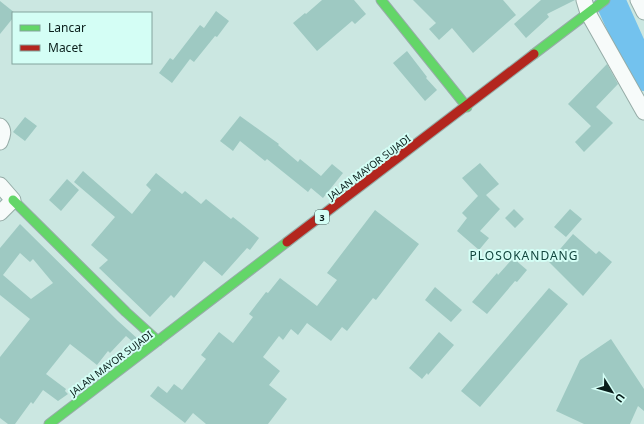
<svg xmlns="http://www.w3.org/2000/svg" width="644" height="424" viewBox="0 0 644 424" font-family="'Noto Sans',sans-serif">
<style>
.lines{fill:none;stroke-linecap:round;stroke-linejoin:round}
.river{stroke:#73c2ee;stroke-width:30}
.building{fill:#9ec9c2;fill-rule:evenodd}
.street-casing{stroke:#96aca7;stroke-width:17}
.fast-casing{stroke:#96aca7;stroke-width:11}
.jam-casing{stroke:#96aca7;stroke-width:11}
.street{stroke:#f7fbfa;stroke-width:15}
.fast{stroke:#63d668;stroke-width:9}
.jam{stroke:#b3261e;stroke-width:9}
.labels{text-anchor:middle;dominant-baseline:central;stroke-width:4;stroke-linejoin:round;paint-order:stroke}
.shield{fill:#d4fef5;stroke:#46605c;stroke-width:1}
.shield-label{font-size:9px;font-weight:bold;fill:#091d1a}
.street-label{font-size:10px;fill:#091d1a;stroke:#d4fef5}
.quarter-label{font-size:12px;letter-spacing:1px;fill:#11453d;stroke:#d4fef5}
</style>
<rect width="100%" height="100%" fill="#cbe7e1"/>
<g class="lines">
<path class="river" d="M610,0L644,76"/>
</g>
<path class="building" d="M322,0H354L366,14L355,24L352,21L317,51L293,23L305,13L306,14Z
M413,0H503L516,15L473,53L452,28L439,40L429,29L436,23Z
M541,0H575L547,14L549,17L526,38L514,24Z
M0,1L15,13H13V18L0,34Z
M216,11L229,21L217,37L215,36L194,62L190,59L172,83L159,73L170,58L173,60L200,25L204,28Z
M407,51L427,77L426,78L437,90L425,101L393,63Z
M607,64L618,84L596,107L613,123L584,152L575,142L591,126L568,104Z
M240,116L279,144L278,145L298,162L300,159L321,176L332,164L343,173L323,198L311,188L308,192L267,159L265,161L240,141L233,151L220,141Z
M25,117L37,126L25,141L13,132Z
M480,163L499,184L486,195L500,209L480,231L489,238L479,250L457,231L467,218L462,213L478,196L462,178Z
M83,171L132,214L151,190L146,185L156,173L182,194L185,191L201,204L206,199L231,219L233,217L259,238L250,250L247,248L222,276L204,261L174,298L171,295L150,317L99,268L108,260L91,245L115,217L74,182Z
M67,179L79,190L61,211L49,200Z
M514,209L524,219L515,228L505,218Z
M570,209L582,219L566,237L554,227Z
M375,210L419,244L376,300L373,298L347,331L342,327L331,341L307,323L298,335L291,329L283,340L279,336L263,357L280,371L269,385L287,399L268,424H206L193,413L185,423L150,396L158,386L167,393L174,384L182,390L206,359L201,355L219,332L233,343L253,317L249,314L266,292L268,293L280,278L317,306L337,280L327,273Z
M20,224L118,321L139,340L134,343L126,336L110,353L108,351L97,365L70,344L46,374L66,389L65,391L68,394L58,401L43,390L33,404L31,402L15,424H8L0,418V357L30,319L0,295V248ZM20,253L30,262L33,259L53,283L31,299L3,275Z
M573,234L596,254L599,251L612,262L583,296L549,262Z
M513,258L527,270L517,282L515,281L487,314L472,302L497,273L498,275Z
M435,287L462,310L451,322L425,300Z
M549,288L568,304L480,407L461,391Z
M439,332L454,345L428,375L427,373L422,379L409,368Z
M611,339L644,389V411L638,406L630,424H584L556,411L580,360Z"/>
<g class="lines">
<g class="street-casing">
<path id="street" d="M584,0L588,13L644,112
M638,0L644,12
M0,126C5,131 2,137 0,142
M0,185L13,200L0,213"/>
</g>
<g class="fast-casing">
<path id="fast" d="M381,0L467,107
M534,54L605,0
M13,200L126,312L158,341
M49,424L287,242"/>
</g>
<g class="jam-casing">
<path id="jam" d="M287,242L534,54"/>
</g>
<use href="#street" class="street"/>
<use href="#fast" class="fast"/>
<use href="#jam" class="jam"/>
</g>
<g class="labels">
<rect class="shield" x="315" y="210" width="14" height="14" rx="3"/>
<g class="shield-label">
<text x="322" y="217">3</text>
</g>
<g class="street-label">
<text transform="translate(369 167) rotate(-37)">JALAN MAYOR SUJADI</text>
<text transform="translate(111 363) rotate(-37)">JALAN MAYOR SUJADI</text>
</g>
<g class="quarter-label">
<text x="524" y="255">PLOSOKANDANG</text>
</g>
</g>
<rect x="12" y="12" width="140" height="52" fill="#d4fef5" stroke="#83a49d"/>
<rect x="20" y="25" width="20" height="6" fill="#63d668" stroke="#83a49d"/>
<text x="48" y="32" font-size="12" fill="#091d1a">Lancar</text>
<rect x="20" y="45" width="20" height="6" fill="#b3261e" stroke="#83a49d"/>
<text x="48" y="52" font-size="12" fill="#091d1a">Macet</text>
<g transform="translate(612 392) rotate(127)" stroke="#d4fef5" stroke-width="3" paint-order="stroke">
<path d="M0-3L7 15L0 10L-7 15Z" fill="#091d1a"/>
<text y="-6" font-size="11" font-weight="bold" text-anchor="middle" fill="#091d1a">U</text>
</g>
</svg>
